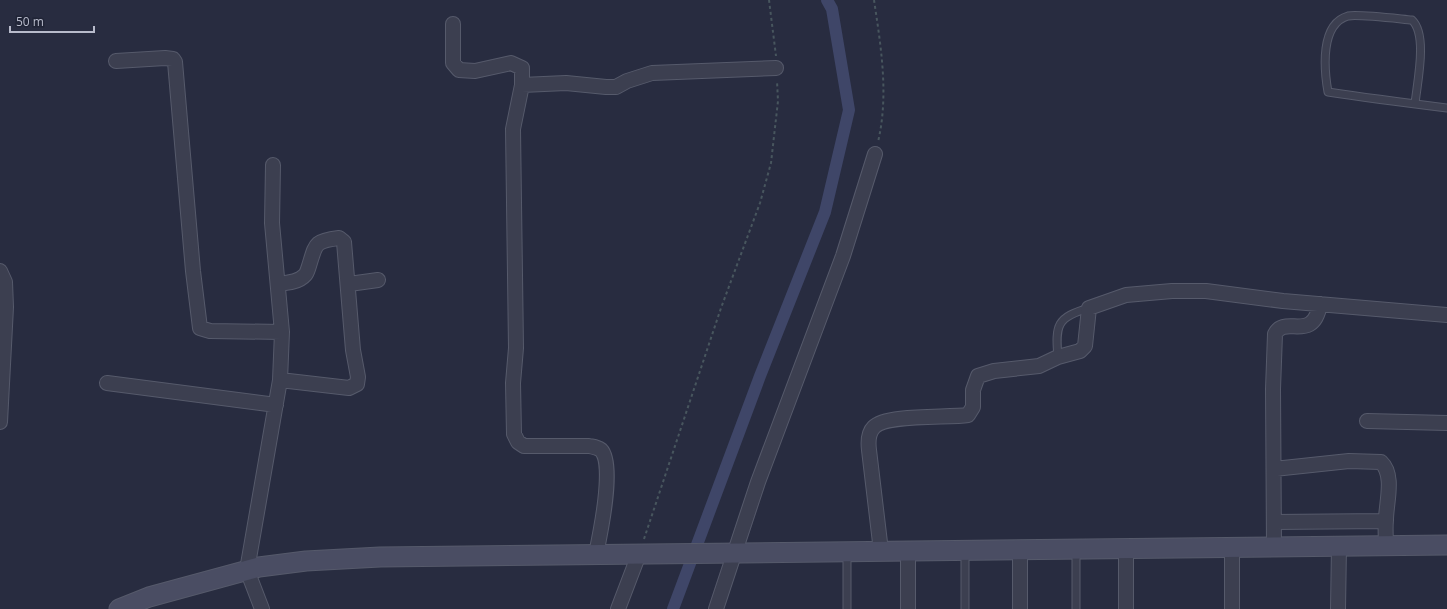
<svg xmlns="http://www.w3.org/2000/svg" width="1447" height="609" viewBox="0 0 1447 609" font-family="'Open Sans',sans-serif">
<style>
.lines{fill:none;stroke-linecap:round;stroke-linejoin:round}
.canal{stroke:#3f4668;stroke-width:12}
.lane-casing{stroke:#565a6b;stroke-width:9}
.street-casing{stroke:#565a6b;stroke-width:16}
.secondary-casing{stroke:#565a6b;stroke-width:21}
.path{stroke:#48565e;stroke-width:2;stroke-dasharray:3 3;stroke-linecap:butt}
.lane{stroke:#3c3f50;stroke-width:7}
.street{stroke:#3c3f50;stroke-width:14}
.secondary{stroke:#4a4d63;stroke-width:19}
</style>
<rect width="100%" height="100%" fill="#282c40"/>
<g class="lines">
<path class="canal" d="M673,609L760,376L825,212L849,110L832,9L827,0"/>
<g class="lane-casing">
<path id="lane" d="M1415,104C1417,83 1428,35 1412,20C1400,19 1358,14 1348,16C1320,24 1324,69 1328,92C1368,98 1407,103 1447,108
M1058,357C1055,325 1057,317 1089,308
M965,551V609
M847,552V609
M1076,609V549"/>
</g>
<g class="street-casing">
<path id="street" d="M453,24V63L459,70L475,71L511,63L522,68V85
M116,61L165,58L173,59L175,62L193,271L200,328L210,331L282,332
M0,271L5,282L6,307L0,422
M278,284C287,283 299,282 305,275C307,273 308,269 309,266C316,244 314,241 339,238L344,242L353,350L358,377L357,384L349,388L280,380
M349,284L378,280
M107,383L276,405
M1367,421L1447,423
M1274,469L1349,461L1381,462C1395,475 1386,503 1386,520C1385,529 1386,537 1386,546
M1274,522L1385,521
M1274,547L1273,389L1275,334C1285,314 1313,344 1320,304
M1126,548V609
M1020,550V609
M881,551L869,450C868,442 868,433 874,427C886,414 948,418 968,415L973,407V390L978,376L994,371L1039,366L1058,357L1080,351L1085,346L1089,308L1126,295L1172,291H1206L1283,301L1447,315
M908,551V609
M596,554C600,535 615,464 601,450C597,447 594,447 589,446H524L518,442L514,434L513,383L516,348L513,129L522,85L566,83L606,87H616L627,81L652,73L776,68
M262,609L247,570L280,380L282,332L272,223L273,165
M618,609L639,554
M716,609L758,482L843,256L875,154
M1232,609V547
M1338,609L1339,546"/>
</g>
<g class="secondary-casing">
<path id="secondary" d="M119,609L149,597L259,567L306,561L380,557L1447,545"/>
</g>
<path class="path" d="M769,0L776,56
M874,0C881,47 889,95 878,142
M644,539L721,308L760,203L771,163L778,101L777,81"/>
<use href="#lane" class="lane"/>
<use href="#street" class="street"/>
<use href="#secondary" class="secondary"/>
</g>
<path d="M10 26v6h84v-6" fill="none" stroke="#b8bbcb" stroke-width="2"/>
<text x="16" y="26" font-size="12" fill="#b8bbcb" stroke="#202436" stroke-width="3" paint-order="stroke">50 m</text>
</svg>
